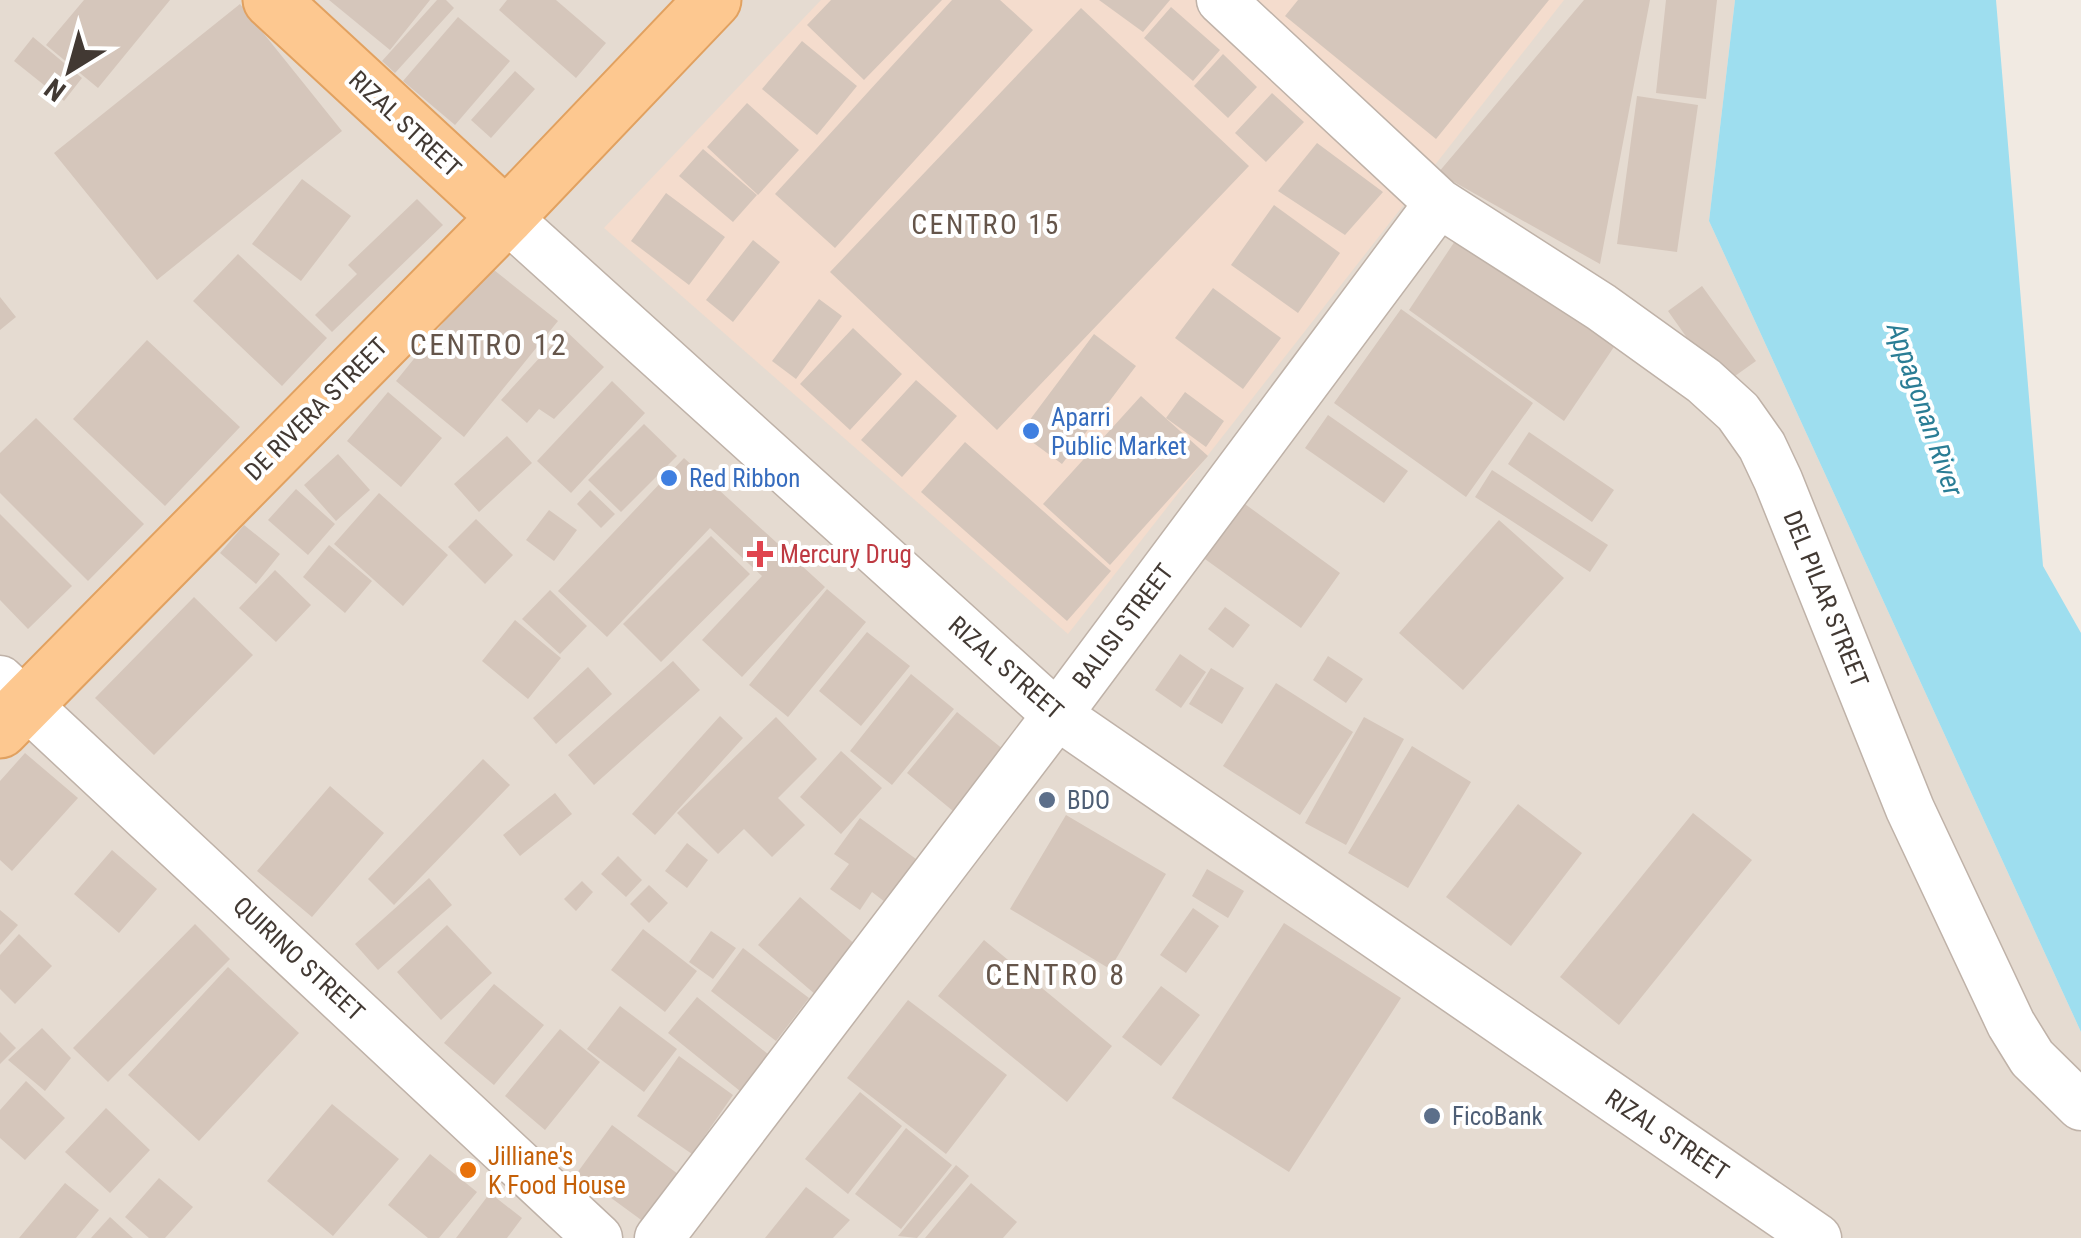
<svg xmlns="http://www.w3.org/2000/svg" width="2081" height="1238" viewBox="0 0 2081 1238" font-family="'Roboto Condensed',sans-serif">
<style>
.residential{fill:#e5dbd1}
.commercial{fill:#f4dccd}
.water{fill:#9edeef}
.building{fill:#d5c6bb}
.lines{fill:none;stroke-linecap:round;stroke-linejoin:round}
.minor-casing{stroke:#bfb2a8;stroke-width:51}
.major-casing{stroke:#e1a160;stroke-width:59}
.minor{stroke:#fff;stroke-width:48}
.major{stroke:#fdc890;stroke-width:55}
.shop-dot{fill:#3f7fe0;stroke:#fff;stroke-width:4}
.health-dot{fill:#e0444e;stroke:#fff;stroke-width:4}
.service-dot{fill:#5c6f8a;stroke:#fff;stroke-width:4}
.food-dot{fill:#e8710a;stroke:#fff;stroke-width:4}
.labels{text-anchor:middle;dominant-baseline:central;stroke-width:8;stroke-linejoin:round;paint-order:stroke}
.street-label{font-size:25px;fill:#423933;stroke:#fff}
.shop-label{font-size:25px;fill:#366cbe;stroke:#fff;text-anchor:start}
.health-label{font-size:25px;fill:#be3a42;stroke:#fff;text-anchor:start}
.service-label{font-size:25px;fill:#4e5e75;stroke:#fff;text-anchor:start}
.food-label{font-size:25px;fill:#c56008;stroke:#fff;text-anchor:start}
.neighbourhood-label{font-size:28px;letter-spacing:2.5px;fill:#65554a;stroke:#fff}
.water-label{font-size:28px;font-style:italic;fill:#2a7d95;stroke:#fff}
.quarter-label{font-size:30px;letter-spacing:2.5px;fill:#65554a;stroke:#fff}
</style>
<rect width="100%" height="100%" fill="#f1eae2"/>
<path class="residential" d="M0,0H1735L1709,221L2081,1032V1238H0Z"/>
<path class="commercial" d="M821,0H1564L1068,634L604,228Z"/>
<path class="water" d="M1735,0H1996L2043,566L2081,633V1032L1709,221Z"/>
<path class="building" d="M84,0H170L98,88L46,45Z
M329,0H430L390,50Z
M437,0H446L454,8L395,73L382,61Z
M507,0H556L606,43L576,78L499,10Z
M831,0H942L864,80L807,25Z
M952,0H1000L1033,30L835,248L775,194Z
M1099,0H1170L1143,32Z
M1298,0H1549L1436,139L1285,16Z
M1584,0H1650L1600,264L1438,173Z
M1666,0H1717L1706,99L1656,93Z
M240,4L342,131L157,280L54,153Z
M1171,7L1220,50L1193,81L1144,38Z
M1081,8L1249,166L997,430L830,272Z
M458,17L510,61L455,125L403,81Z
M33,37L82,78L64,101L14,61Z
M802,41L857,86L817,135L762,89Z
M1223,54L1257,87L1228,118L1194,86Z
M515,71L535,89L491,138L471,120Z
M1272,93L1304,122L1266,162L1235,133Z
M1637,96L1698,105L1677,252L1617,244Z
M747,103L799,150L758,195L707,147Z
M1317,143L1383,192L1345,235L1278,191Z
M703,149L757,195L733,222L679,176Z
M302,179L351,216L301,281L252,244Z
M666,193L725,237L689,285L631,241Z
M417,199L443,225L332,332L315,315L357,274L348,265Z
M1274,205L1340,253L1298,313L1231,265Z
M1457,238L1622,335L1564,421L1409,310Z
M753,240L780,262L733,322L706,300Z
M238,254L327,338L282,386L193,301Z
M489,266L558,321L464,437L396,381Z
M1702,286L1756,361L1721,386L1668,311Z
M1213,288L1281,338L1243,389L1175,338Z
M0,297L16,317L0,330Z
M819,299L842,316L796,379L772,361Z
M1401,309L1533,403L1466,497L1334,403Z
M853,328L902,374L850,430L800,384Z
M565,330L604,367L554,419L539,409L527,423L501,400Z
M1094,334L1136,366L1062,464L1020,433Z
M147,340L240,427L165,506L73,419Z
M916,380L957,416L902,477L861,440Z
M612,381L645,413L571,493L537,461Z
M388,392L442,438L401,487L347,441Z
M1185,392L1224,421L1206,447L1166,418Z
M1141,396L1208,456L1110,565L1043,504Z
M1328,415L1408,471L1384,503L1305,448Z
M36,418L144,524L88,581L0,493V453Z
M644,424L677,456L621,512L588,480Z
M1529,432L1614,490L1592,522L1508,464Z
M507,436L532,463L479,512L454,484Z
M965,442L1111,571L1067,621L921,492Z
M338,454L370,490L336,521L304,485Z
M684,458L825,587L742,677L702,640L762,576L710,528L607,637L558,591Z
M1492,470L1608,545L1590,572L1475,497Z
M296,489L335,524L308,555L268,520Z
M590,490L615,514L601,528L577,504Z
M379,493L448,555L403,606L334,544Z
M1238,499L1340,573L1301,628L1198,554Z
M549,510L577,530L554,561L526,540Z
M0,514L72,586L28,629L0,600Z
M476,519L513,555L485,584L448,547Z
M1499,520L1564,578L1463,690L1399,633Z
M244,525L280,554L256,584L220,553Z
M711,536L750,574L661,662L623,624Z
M329,545L372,581L345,613L303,577Z
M275,570L311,605L276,642L239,608Z
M827,589L866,622L788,717L749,685Z
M550,590L587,626L560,654L522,619Z
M194,597L253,655L154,755L95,698Z
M1225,607L1250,625L1233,648L1208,629Z
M515,620L561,658L528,699L482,661Z
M867,632L910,666L861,726L819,691Z
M1180,654L1206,672L1181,708L1155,690Z
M1328,656L1363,679L1346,703L1313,680Z
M673,661L700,690L594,785L568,755Z
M588,667L612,694L556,744L533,718Z
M1211,668L1244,688L1222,724L1189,704Z
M911,674L954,709L892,785L850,751Z
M1276,683L1353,732L1300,815L1223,766Z
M957,712L1004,750L953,811L907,773Z
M720,716L743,738L655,835L632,814Z
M776,717L817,759L778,798L805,825L772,857L744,829L718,854L677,813Z
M1364,717L1404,739L1346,845L1305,823Z
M1412,746L1471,782L1408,888L1348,853Z
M841,751L882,788L841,834L800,797Z
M25,753L78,798L12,871L0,860V781Z
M483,759L510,785L394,905L368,879Z
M330,786L384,833L312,917L257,871Z
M555,793L572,814L520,856L503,835Z
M1518,804L1582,853L1511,946L1446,897Z
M1693,813L1752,860L1619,1025L1560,977Z
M1066,815L1166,874L1110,969L1010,909Z
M860,818L916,859L885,902L872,892L860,910L830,889L849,864L834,854Z
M687,843L708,860L687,888L665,871Z
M112,850L157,889L119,933L74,894Z
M618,856L642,880L626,897L601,874Z
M1207,869L1244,891L1228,918L1192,896Z
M429,878L452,905L378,970L355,944Z
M582,881L593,892L576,911L564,899Z
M649,885L668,903L649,923L630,904Z
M800,897L857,946L816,995L758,945Z
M1193,908L1219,926L1186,973L1160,955Z
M0,910L18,925L0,945Z
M1284,923L1401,998L1289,1172L1172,1098Z
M195,924L230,959L108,1082L73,1048Z
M447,925L492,973L441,1020L397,972Z
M643,929L697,971L665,1012L611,970Z
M711,931L736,948L713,979L689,962Z
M19,934L52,966L15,1004L0,989V955Z
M984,940L1112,1046L1067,1102L938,996Z
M743,948L809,998L776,1041L711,991Z
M228,967L299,1033L199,1141L128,1075Z
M494,984L544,1025L494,1085L444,1043Z
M1161,986L1200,1015L1161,1066L1122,1037Z
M697,997L769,1055L740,1091L668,1033Z
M908,1000L1007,1075L946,1154L847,1078Z
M620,1006L677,1049L644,1092L587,1049Z
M42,1028L71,1058L45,1091L8,1060Z
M560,1029L600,1062L545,1130L505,1096Z
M0,1032L16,1048L0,1064Z
M679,1056L733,1095L692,1154L637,1116Z
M26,1081L65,1118L25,1160L0,1138V1110Z
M860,1092L902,1126L848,1194L805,1159Z
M332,1104L399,1159L333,1236L267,1181Z
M106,1108L150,1150L110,1193L65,1152Z
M612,1125L678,1174L644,1222L577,1173Z
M906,1128L952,1165L901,1229L855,1194Z
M430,1154L477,1192L439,1238H428L388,1205Z
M956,1165L969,1176L917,1238L898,1236Z
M159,1178L193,1207L165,1238H149L125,1217Z
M65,1183L99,1210L76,1238H19Z
M971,1183L1017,1222L1003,1238H925Z
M806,1187L850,1220L833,1238H765Z
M490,1193L522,1218L507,1238H456Z
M110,1217L133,1238H91Z"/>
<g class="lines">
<g class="minor-casing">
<path id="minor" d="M1221,0L1439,203L1601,307L1704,381L1738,412L1762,446L1778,480L1910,809L2011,1024L2032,1058L2081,1106
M506,217L1057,715L1817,1238
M0,680L598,1238
M659,1238L1057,715L1439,203"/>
</g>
<g class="major-casing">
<path id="major" d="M271,0L506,217
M0,730L506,217L713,0"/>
</g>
<use href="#minor" class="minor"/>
<use href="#major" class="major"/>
</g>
<g class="shop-dot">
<circle cx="1031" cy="431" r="10"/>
<circle cx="669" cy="478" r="10"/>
</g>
<path class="health-dot" d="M755 539h10v10h10v10h-10v10h-10v-10h-10v-10h10z"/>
<g class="service-dot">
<circle cx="1047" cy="800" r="10"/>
<circle cx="1432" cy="1116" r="10"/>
</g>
<circle class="food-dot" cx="468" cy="1170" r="10"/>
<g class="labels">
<g class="street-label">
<text transform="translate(405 124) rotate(43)">RIZAL STREET</text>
<text transform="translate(316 409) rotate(-45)">DE RIVERA STREET</text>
<text transform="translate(1826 599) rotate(68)">DEL PILAR STREET</text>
<text transform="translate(1123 626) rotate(-53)">BALISI STREET</text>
<text transform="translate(1006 668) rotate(41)">RIZAL STREET</text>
<text transform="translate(299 959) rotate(43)">QUIRINO STREET</text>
<text transform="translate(1667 1135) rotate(34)">RIZAL STREET</text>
</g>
<g class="shop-label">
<text x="1051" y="417">Aparri<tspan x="1051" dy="29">Public Market</tspan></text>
<text x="689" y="478">Red Ribbon</text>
</g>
<g class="health-label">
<text x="780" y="554">Mercury Drug</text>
</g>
<g class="service-label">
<text x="1067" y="800">BDO</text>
<text x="1452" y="1116">FicoBank</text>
</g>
<g class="food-label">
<text x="488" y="1156">Jilliane's<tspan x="488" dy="29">K Food House</tspan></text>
</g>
<g class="neighbourhood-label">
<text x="986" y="224">CENTRO 15</text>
</g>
<g class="water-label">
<text transform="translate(1925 409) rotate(71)">Appagonan River</text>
</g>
<g class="quarter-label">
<text x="489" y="344">CENTRO 12</text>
<text x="1056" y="974">CENTRO 8</text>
</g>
</g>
<g transform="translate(70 70) rotate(217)" stroke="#ffffff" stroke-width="8" paint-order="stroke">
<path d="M0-8L18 38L0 25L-18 38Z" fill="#423933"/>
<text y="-15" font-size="28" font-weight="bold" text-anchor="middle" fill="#423933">N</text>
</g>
</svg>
